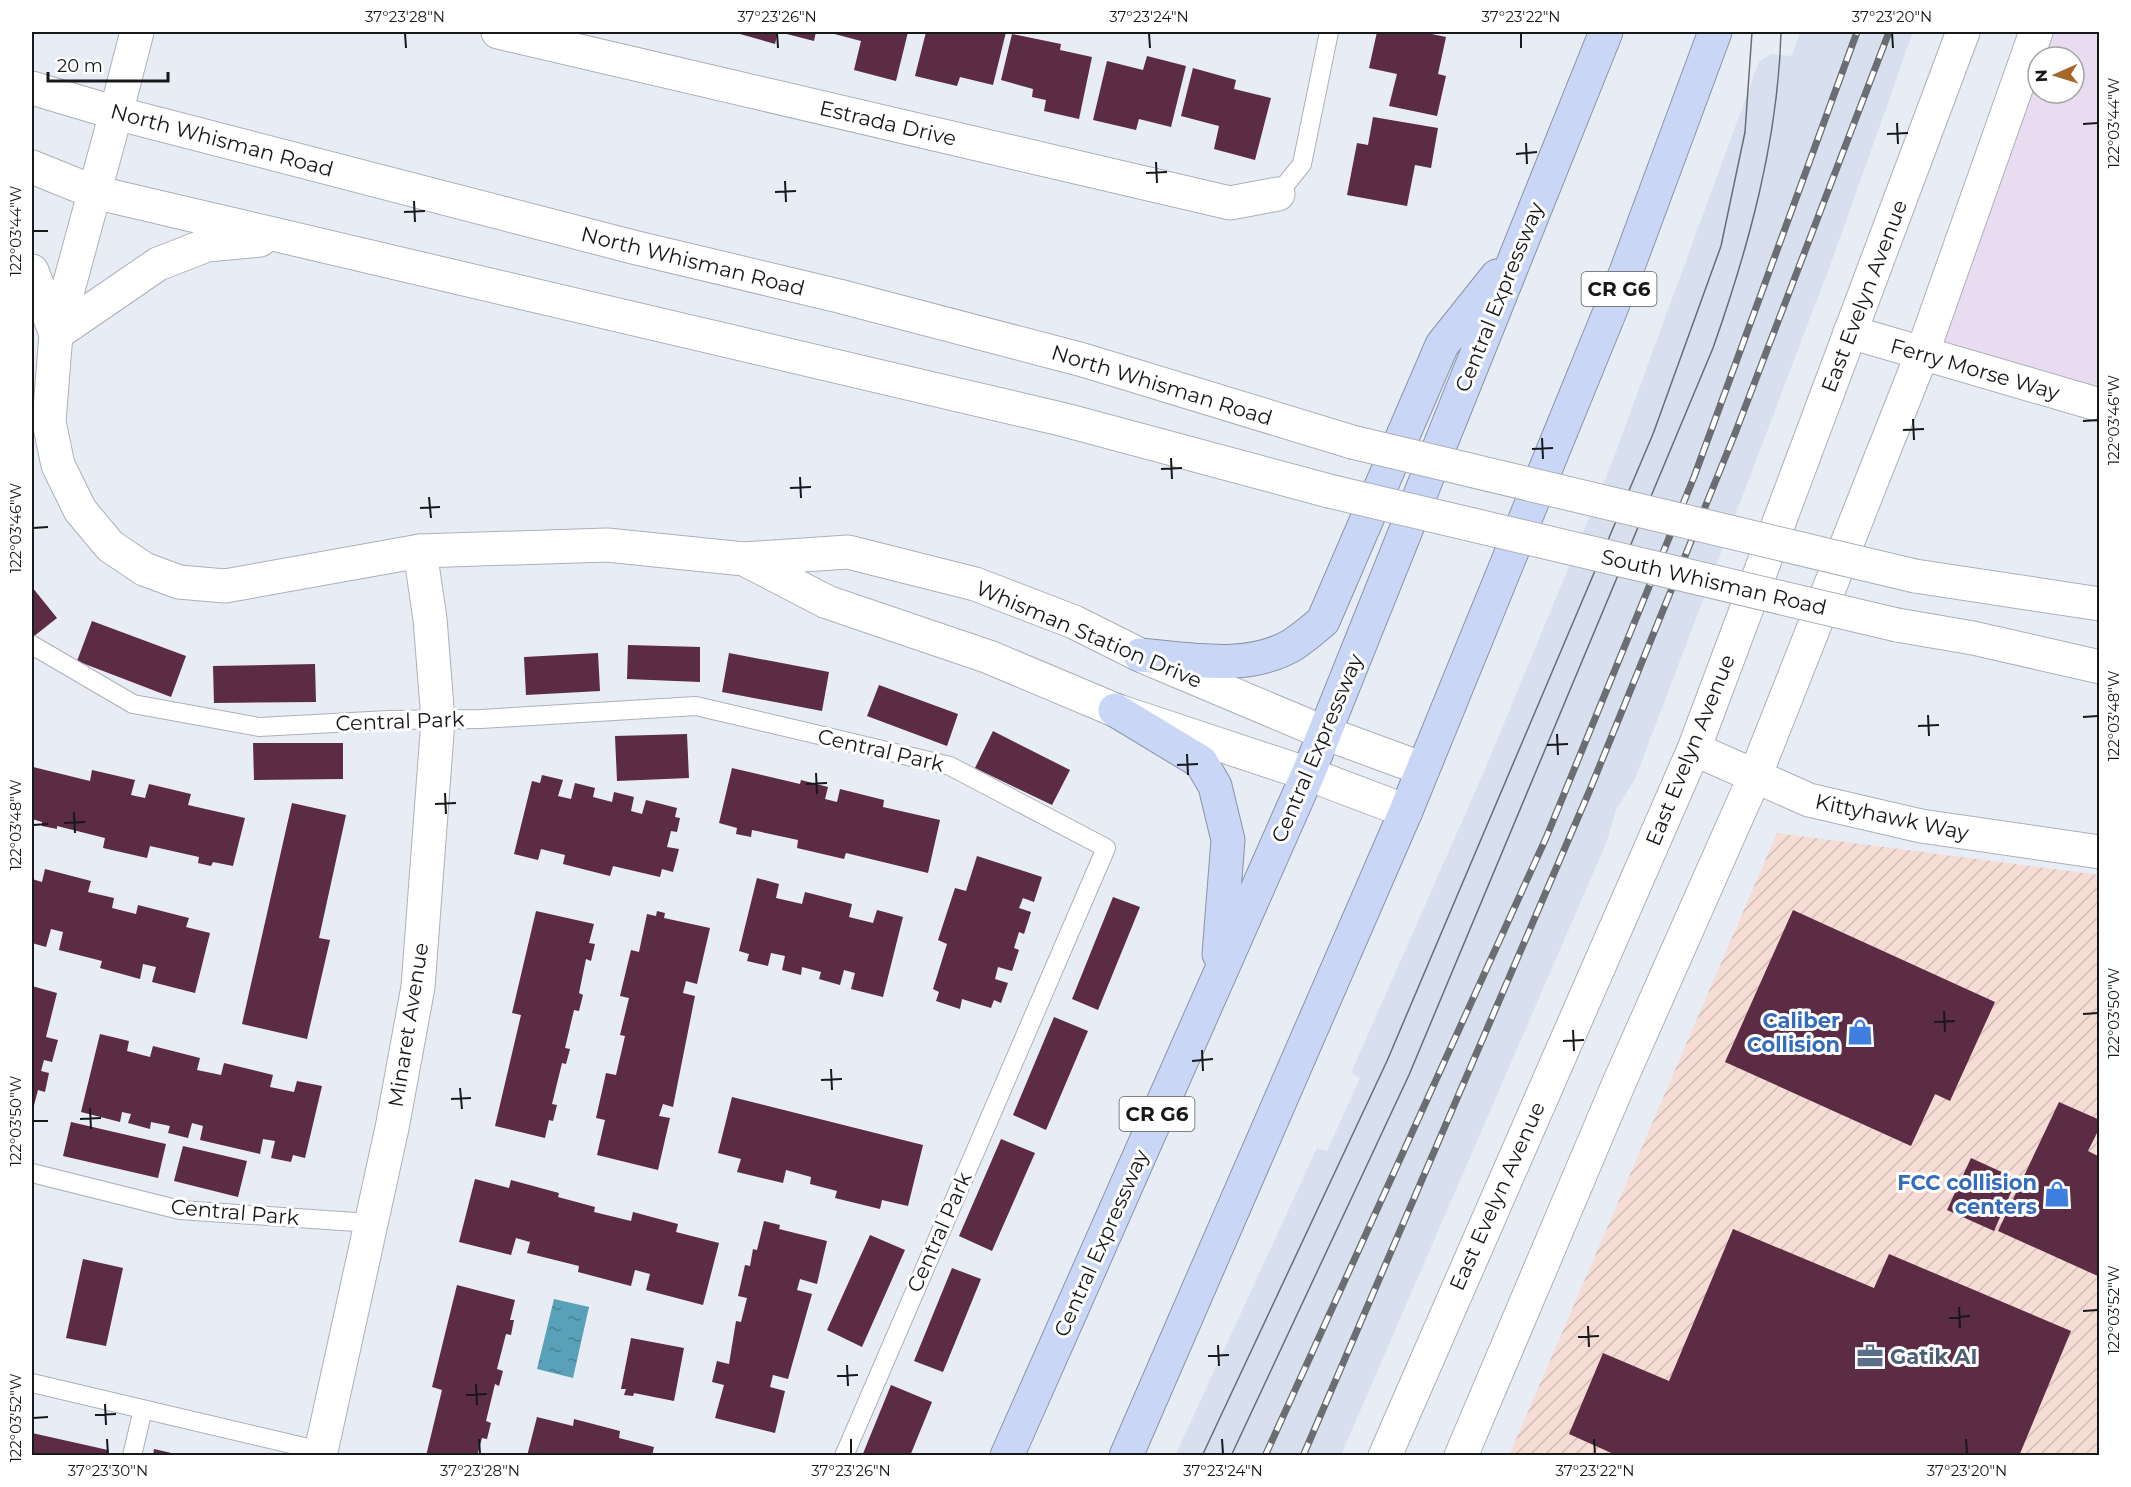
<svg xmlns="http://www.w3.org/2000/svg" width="2131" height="1487" viewBox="0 0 2131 1487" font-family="Montserrat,sans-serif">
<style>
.commercial{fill:#e9dcf0;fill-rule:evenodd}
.industrial{fill:url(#industrial-furrows)}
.built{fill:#d8dfee}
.water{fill:url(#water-ripples)}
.building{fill:#5c2b44}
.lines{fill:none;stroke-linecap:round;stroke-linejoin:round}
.lane-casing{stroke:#acb0b8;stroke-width:20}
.street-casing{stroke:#acb0b8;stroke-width:35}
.secondary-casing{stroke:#acb0b8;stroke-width:35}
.highway-casing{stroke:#8a94a9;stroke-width:35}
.lane{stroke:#fff;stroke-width:18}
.street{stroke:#fff;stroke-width:33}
.secondary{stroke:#fff;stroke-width:33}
.highway{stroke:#c9d6f6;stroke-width:33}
.tram{stroke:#6a6d71;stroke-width:1.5}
.rail-casing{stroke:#6a6d71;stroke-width:7}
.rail{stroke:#fff;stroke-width:4.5;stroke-dasharray:14;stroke-linecap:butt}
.secondary-bridge-casing{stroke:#acb0b8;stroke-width:35;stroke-linecap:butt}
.secondary-bridge{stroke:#fff;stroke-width:33}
.ticks{fill:none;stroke:#16181a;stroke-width:2}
.labels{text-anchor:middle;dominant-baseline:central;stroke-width:6;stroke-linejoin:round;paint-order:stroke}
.shield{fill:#fff;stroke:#5c5d5f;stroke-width:1.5}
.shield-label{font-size:20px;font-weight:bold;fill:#16181a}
.street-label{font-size:21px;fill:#16181a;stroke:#fff}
.shop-label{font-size:21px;font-weight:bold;fill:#366cbe;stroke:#fff;text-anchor:end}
.service-label{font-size:21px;font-weight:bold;fill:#4e5e75;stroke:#fff;text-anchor:start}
.neatline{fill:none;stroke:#16181a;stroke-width:2}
.ticks-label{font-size:15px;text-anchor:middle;fill:#16181a}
</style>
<defs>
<pattern id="industrial-furrows" width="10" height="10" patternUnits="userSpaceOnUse" patternTransform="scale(1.5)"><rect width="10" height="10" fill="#f5dcd4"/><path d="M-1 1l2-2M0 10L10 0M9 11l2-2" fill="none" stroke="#d1bcb5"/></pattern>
<pattern id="water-ripples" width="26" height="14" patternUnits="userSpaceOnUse" patternTransform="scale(1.5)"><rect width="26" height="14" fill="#58a1b8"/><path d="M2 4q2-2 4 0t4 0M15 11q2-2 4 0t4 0" fill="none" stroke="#488295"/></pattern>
</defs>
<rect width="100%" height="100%" fill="#e8ecf4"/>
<path class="commercial" d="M2036,32H2099V406L1922,354ZM2038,57H2074V93H2038Z"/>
<path class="industrial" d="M1777,833L2099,875V1455L1509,1456Z"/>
<path class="built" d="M1800,32H1913L1834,255L1635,779L1616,810L1607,841L1341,1455L1175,1456L1317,1148L1327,1151L1360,1078L1351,1073L1486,767L1611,465L1759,62L1771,54L1792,56Z"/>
<path class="water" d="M554,1299L589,1307L573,1378L537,1369Z"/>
<path class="building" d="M733,32H778L775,44Z
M779,32H816L814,41Z
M827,32H908L896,81L854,70L861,41Z
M926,32H1006L993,85L960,77L957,86L915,76Z
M1377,32H1422L1446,37L1438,74L1446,76L1437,116L1389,106L1397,74L1369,68Z
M1012,34L1061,44L1060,50L1092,57L1079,119L1044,111L1046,100L1032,97L1033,89L1001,80Z
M1147,56L1186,66L1171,127L1139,119L1136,130L1093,120L1107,61L1143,70Z
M1193,68L1236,80L1234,89L1271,98L1255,160L1214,149L1219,126L1181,116Z
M1373,117L1438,128L1431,168L1415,165L1407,206L1347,195L1357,143L1368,145Z
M32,587L57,618L33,637L32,635Z
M92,621L186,656L171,697L77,661Z
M628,645L700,647V682L627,679Z
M598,653L600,691L526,695L524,657Z
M729,653L829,672L822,711L722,692Z
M315,664L316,702L214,703L213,666Z
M879,685L958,714L947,746L867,716Z
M993,731L1070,770L1052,805L975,768Z
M687,734L689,778L617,781L615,736Z
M253,743H343V779L254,780Z
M33,767L90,781L92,770L135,780L131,795L145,798L149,784L191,794L188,805L245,818L233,866L213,862L211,866L198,863L199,857L150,846L147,858L103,848L105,838L57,826V829L42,826V822L32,819Z
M732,768L800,784L801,780L828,787L825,799L837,802L840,789L884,800L883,807L940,820L928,873L846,853L844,859L797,848L798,840L752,830L751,837L736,834L737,828L719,823Z
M542,775L563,780L558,796L571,799L575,783L595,788L593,797L612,802L614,792L634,797L631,811L642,814L646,800L677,808L675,817L680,818L677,832L671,831L667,847L679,849L673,872L662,869L660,877L613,866L610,876L563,864L565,855L541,849L538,860L514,854L532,781L540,783Z
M292,803L346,815L319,938L330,940L307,1039L242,1024Z
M977,856L1042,877L1034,902L1023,898L1019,908L1031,912L1024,934L1019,932L1014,948L1019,950L1012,971L998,967L995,979L1008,983L1001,1003L994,1000L991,1008L962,999L960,1009L936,1001L939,992L933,989L947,944L938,940L955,888L966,891Z
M45,869L91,881L88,892L114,898L112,908L136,914L138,905L189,918L186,927L210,933L195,993L152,982L156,967L143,964L140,979L100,968L102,961L59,950L63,932L51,929L46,947L32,943V879L42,882Z
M757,878L779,884L776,898L802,904L805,892L852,904L849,917L873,923L877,910L903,917L883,997L851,989L855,973L844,970L840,985L819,979L821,972L802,967L801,975L782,970L785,956L771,953L768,966L747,961L749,954L739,951Z
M1113,897L1140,907L1098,1010L1072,999Z
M1793,910L1995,1002L1950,1101L1935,1094L1911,1146L1725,1062Z
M536,911L594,924L589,943L595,944L591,961L586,959L579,993L583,995L579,1011L574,1010L565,1048L570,1049L566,1064L562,1063L552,1104L557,1105L553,1121L549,1120L545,1138L495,1126L521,1015L512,1013Z
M657,911L665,913L664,918L710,928L697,984L686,981L683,993L695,996L673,1107L663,1104L659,1116L670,1118L658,1170L597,1155L605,1120L596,1118L606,1073L616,1075L625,1036L620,1035L629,998L620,996L631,950L639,952L647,914L656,916Z
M32,986L57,993L46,1037L58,1040L52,1062L44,1060L41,1071L49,1073L45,1092L38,1090L32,1113Z
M1054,1017L1088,1031L1046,1130L1013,1115Z
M100,1034L129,1041L127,1051L150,1057L153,1046L200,1058L197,1070L221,1075L224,1063L273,1075L270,1087L294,1092L297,1081L322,1086L305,1158L293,1155L291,1162L271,1158L275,1141L263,1139L260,1154L200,1140L203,1126L192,1123L188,1138L168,1133L170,1126L151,1122L150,1129L128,1123L131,1114L122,1112L120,1122L81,1112Z
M732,1097L923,1145L908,1206L882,1200L880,1209L835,1198L837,1191L810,1184L811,1177L786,1170L783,1183L737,1172L741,1159L718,1153Z
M2059,1102L2100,1120V1127L2088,1151L2100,1157V1277L1998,1231Z
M71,1122L166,1144L158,1178L63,1156Z
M1001,1139L1035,1153L992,1251L959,1236Z
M183,1146L247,1161L238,1197L174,1181Z
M1971,1158L2017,1179L1994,1231L1947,1210Z
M475,1179L509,1188L511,1180L559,1193L558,1197L595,1207L594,1212L631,1221L633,1212L678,1224L676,1232L719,1243L703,1305L646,1290L650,1274L635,1270L631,1286L578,1272L579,1266L527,1253L530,1242L516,1238L511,1255L459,1242Z
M764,1221L780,1225L779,1229L827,1241L817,1284L800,1279L797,1290L812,1294L788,1379L773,1375L770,1387L785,1391L775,1433L715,1418L724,1385L712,1382L717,1361L729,1364L736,1321L741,1322L747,1298L738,1296L745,1265L750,1266L753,1249L757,1250Z
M1733,1229L1874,1288L1889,1254L2071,1331L2019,1456H1618L1569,1434L1603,1353L1669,1381Z
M870,1235L905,1250L862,1347L827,1330Z
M83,1259L123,1268L106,1346L66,1338Z
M952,1268L981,1279L943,1372L914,1361Z
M457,1285L515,1300L510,1320H514L511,1335L506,1334L497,1369L503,1371L499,1386L495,1384L486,1421L491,1423L487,1439L482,1438L477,1456H426L442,1390L432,1387Z
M631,1338L684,1348L674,1401L634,1393L633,1396L624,1395L626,1389H621Z
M891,1385L932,1402L910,1456H862Z
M537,1417L573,1426L574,1419L620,1431L619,1438L654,1447L652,1456H527Z
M32,1433L108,1450L107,1456H32Z
M154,1449L180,1455V1456H153Z"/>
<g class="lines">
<g class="lane-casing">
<path id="lane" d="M1278,194L1302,164L1329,32
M32,645L133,704L259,727L389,720L481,719L696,706L950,766L1106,848L844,1456
M32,1173L180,1210L370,1223
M32,1383L321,1451
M132,1456L143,1409"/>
</g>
<g class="street-casing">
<path id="street" d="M498,32L1230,203L1278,194
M116,113L137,32
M1694,749L1809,800L1921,826L2100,852
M320,1456L392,1128L418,987L438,720L430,619L420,551"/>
</g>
<g class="secondary-casing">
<path id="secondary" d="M32,88L116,113L633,247L839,296L1083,360L1352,442
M116,113L56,334L49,422L58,465L80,510L110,546L144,569L179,582L225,586L420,551L607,545L744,559L848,552L975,584L1074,622L1140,655L1325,733L1423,769
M32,167L94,192L1065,420L1329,491
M32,271L56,334
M1850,332L2100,405
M56,334L158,264L207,245L260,240
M744,559L827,602L989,657L1115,710L1308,774L1406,811
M1915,576L2100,604
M1897,625L1973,638L2100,667
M1385,1456L1694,749L1963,32
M1461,1456L1619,1083L1755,776L1922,354L2036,32"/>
</g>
<g class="highway-casing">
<path id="highway" d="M1140,655C1189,659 1249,672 1294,644C1304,637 1314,629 1323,621L1442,345L1497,276
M1115,710L1201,762L1215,786L1228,840L1219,954
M1007,1456L1308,774L1606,32
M1126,1456L1406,811L1626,272L1715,32"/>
</g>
<use href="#lane" class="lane"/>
<use href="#street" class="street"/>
<use href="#secondary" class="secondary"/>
<use href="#highway" class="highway"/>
<path class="tram" d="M1202,1456L1387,1061L1653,434L1721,246L1745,132L1752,32
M1231,1456L1409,1075L1713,348C1749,246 1778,140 1781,32"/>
<g class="rail-casing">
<path id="rail" d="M1265,1456L1546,838L1694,477L1857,32
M1303,1456L1589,792L1736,431L1889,32"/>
</g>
<use href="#rail" class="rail"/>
<g class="secondary-bridge-casing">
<path id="secondary-bridge" d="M1352,442L1915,576
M1329,491L1897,625"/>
</g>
<use href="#secondary-bridge" class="secondary-bridge"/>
</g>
<path class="ticks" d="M405,33L406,48M777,33L778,48M1149,33L1150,48M1521,33V48M1892,33L1893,48M1897,123L1898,144M2083,124L2098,123M1887,134L1908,133M1526,143L1527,164M1516,154L1537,152M1156,162L1157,183M1146,173L1167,172M785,181L786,202M775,192L796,191M414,201L415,222M404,212L425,211M33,231H48M1913,419L1914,440M2083,421L2098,420M1903,430L1924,429M1542,438L1543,459M1532,449L1553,448M1171,458L1172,479M1161,469L1182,468M800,477L801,498M790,488L811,487M429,497L431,518M420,508L440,507M33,528L48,527M1928,715L1929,736M2083,717L2098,716M1918,726L1939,725M1557,734L1558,755M1547,745L1568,744M1187,754L1188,775M1177,765L1198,764M816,773L817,794M806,784L827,783M445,793L446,814M435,804L456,803M74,812L75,833M64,823L85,822M33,825L48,824M1944,1011L1945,1032M2083,1014L2098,1013M1934,1022L1955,1021M1573,1030L1574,1051M1563,1041L1584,1040M1202,1050L1203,1071M1192,1061L1213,1059M831,1069L832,1090M821,1080L842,1079M460,1088L462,1109M451,1099L471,1098M90,1108L91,1129M80,1119L101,1118M33,1121H48M1959,1307L1960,1328M2083,1311L2098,1310M1949,1318L1970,1316M1588,1326L1589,1347M1578,1337L1599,1336M1218,1345L1219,1366M1208,1356L1229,1355M847,1365L848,1386M837,1376L858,1375M476,1384L477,1405M466,1395L487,1394M105,1404L106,1425M95,1415L116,1414M33,1418L48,1417M107,1439L108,1454M479,1439L480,1454M851,1439V1454M1222,1439L1223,1454M1594,1439L1595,1454M1966,1439L1967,1454"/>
<defs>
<g id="shop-bare" transform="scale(2.07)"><path d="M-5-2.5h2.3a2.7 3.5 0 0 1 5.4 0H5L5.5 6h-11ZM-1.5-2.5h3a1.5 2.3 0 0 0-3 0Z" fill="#3f7fe0" stroke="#fff" stroke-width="2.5" paint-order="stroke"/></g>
<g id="office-bare" transform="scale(2.07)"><path d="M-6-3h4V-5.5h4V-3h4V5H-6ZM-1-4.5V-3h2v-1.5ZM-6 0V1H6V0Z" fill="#5c6f8a" stroke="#fff" stroke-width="2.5" paint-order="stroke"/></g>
</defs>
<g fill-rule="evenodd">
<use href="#shop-bare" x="1860" y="1032"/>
<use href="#shop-bare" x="2057" y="1194"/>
<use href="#office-bare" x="1870" y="1356"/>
</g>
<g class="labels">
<g class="shield">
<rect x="1581.5" y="272" width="75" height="34" rx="4.5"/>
<rect x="1119.5" y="1097" width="75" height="34" rx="4.5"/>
</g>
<g class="shield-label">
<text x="1619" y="289">CR G6</text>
<text x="1157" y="1114">CR G6</text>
</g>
<g class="street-label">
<text transform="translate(888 123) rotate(13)">Estrada Drive</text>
<text transform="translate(222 140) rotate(15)">North Whisman Road</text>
<text transform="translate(693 261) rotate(14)">North Whisman Road</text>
<text transform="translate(1864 296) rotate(-69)">East Evelyn Avenue</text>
<text transform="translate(1499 297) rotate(-68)">Central Expressway</text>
<text transform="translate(1975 369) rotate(16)">Ferry Morse Way</text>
<text transform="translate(1162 385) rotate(17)">North Whisman Road</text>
<text transform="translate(1714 582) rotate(13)">South Whisman Road</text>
<text transform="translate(1089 634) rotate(23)">Whisman Station Drive</text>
<text transform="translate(400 721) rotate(-2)">Central Park</text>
<text transform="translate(1317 748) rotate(-67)">Central Expressway</text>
<text transform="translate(881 750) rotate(13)">Central Park</text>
<text transform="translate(1690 750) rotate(-68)">East Evelyn Avenue</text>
<text transform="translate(1892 817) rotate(12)">Kittyhawk Way</text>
<text transform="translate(408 1025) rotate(-81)">Minaret Avenue</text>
<text transform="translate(1497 1196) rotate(-66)">East Evelyn Avenue</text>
<text transform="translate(235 1212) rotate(5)">Central Park</text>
<text transform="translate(939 1232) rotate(-66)">Central Park</text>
<text transform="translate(1101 1243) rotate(-66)">Central Expressway</text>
</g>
<g class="shop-label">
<text x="1840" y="1020">Caliber<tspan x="1840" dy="24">Collision</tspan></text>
<text x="2037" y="1182">FCC collision<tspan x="2037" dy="24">centers</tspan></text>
</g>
<g class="service-label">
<text x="1890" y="1356">Gatik AI</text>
</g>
</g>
<rect width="2131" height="1487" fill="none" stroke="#ffffff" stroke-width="66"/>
<g transform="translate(2056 75) rotate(267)"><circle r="28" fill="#ffffff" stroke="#a2a3a3" stroke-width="1.5"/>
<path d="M0-4.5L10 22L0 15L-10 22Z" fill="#a4682b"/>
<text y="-9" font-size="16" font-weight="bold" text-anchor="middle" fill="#16181a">N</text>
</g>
<path d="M48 72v9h120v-9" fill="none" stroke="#16181a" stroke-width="3"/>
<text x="57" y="72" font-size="18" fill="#16181a" stroke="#ffffff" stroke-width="4.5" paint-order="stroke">20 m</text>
<rect x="33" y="33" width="2065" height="1421" class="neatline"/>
<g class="ticks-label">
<text x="405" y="22">37°23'28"N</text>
<text x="777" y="22">37°23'26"N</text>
<text x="1149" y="22">37°23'24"N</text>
<text x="1521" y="22">37°23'22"N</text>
<text x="1892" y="22">37°23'20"N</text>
<text transform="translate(2114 123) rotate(-90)" y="5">122°03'44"W</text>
<text transform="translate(16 231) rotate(-90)" y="5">122°03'44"W</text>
<text transform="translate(2114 420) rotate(-90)" y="5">122°03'46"W</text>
<text transform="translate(16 528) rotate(-90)" y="5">122°03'46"W</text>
<text transform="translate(2114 716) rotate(-90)" y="5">122°03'48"W</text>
<text transform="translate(16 825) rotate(-90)" y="5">122°03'48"W</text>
<text transform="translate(2114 1013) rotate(-90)" y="5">122°03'50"W</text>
<text transform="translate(16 1121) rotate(-90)" y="5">122°03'50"W</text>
<text transform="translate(2114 1310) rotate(-90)" y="5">122°03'52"W</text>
<text transform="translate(16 1418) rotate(-90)" y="5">122°03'52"W</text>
<text x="108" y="1476">37°23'30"N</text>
<text x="480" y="1476">37°23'28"N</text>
<text x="851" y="1476">37°23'26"N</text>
<text x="1223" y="1476">37°23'24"N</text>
<text x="1595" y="1476">37°23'22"N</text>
<text x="1967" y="1476">37°23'20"N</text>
</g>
</svg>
